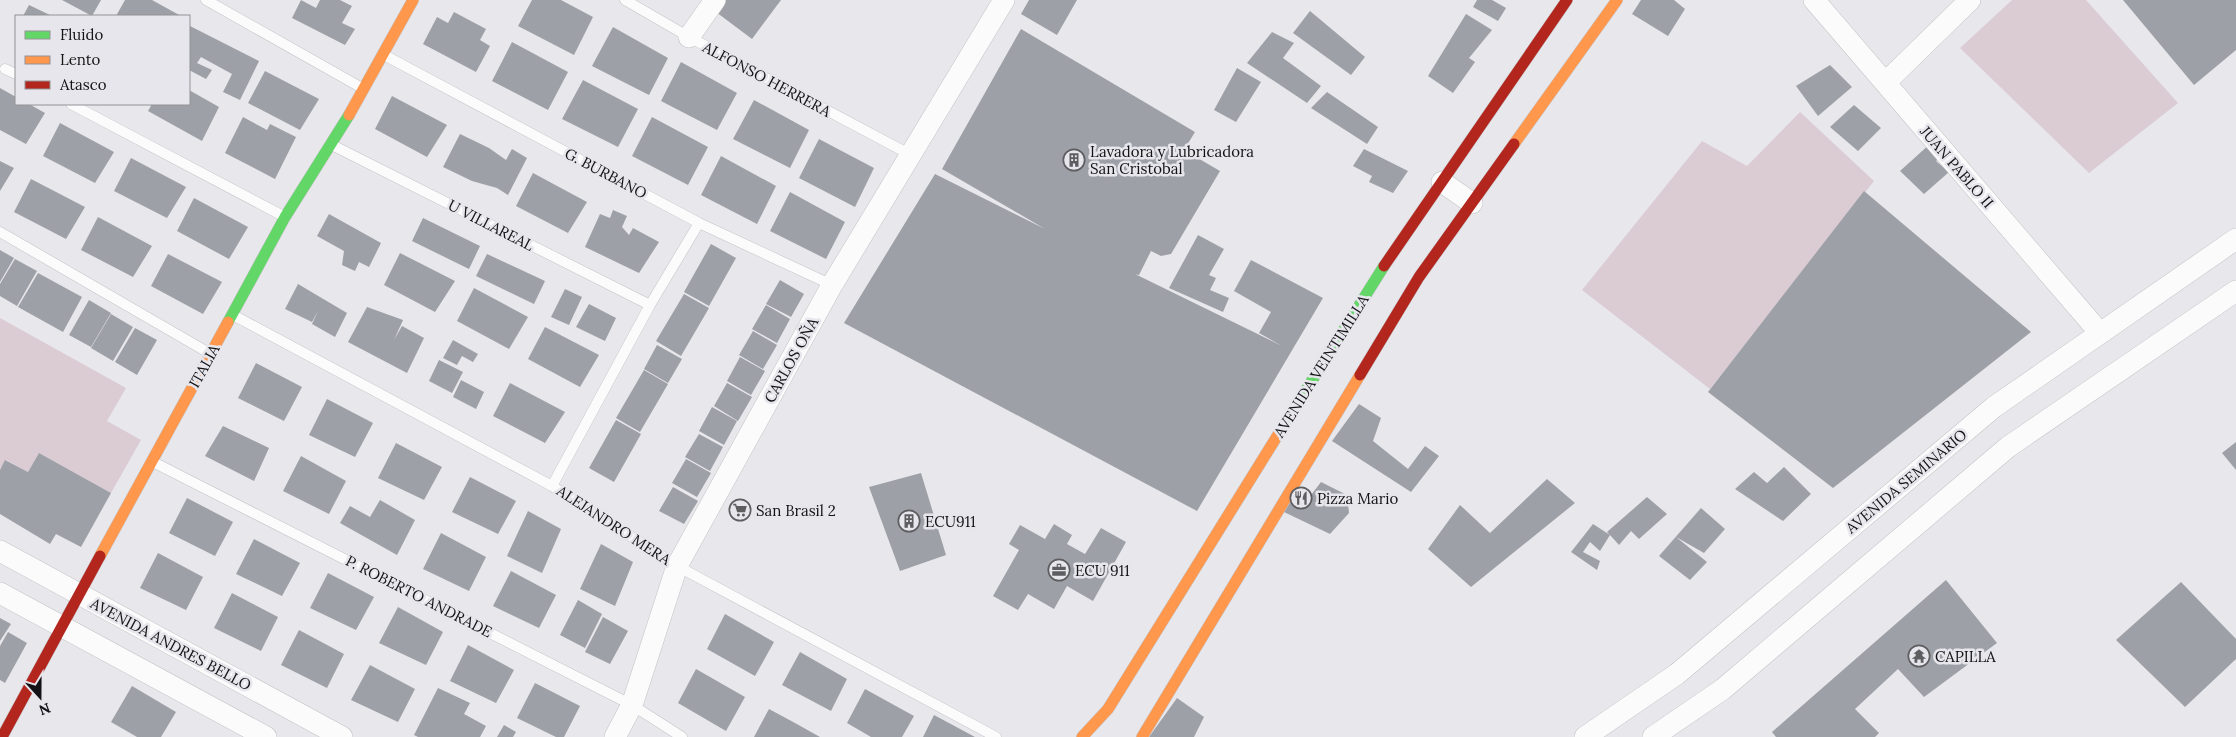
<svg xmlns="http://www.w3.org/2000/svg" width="2236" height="737" viewBox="0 0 2236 737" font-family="Lora,serif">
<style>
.green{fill:#dbccd4}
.building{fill:#9da0a7}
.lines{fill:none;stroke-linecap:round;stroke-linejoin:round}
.lane-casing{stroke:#c3c3c6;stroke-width:11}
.street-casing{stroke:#c3c3c6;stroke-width:22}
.fast-casing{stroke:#c3c3c6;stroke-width:12}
.slow-casing{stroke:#c3c3c6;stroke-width:12}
.jam-casing{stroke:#c3c3c6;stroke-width:12}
.lane{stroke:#fcfbfc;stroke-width:10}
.street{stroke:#fcfbfc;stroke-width:21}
.fast{stroke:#63d668;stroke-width:11}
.slow{stroke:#ff974d;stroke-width:11}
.jam{stroke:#b3261e;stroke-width:11}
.labels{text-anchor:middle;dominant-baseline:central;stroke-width:5;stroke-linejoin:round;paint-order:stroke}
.street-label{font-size:15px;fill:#131315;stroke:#e7e6ec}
.poi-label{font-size:15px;fill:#131315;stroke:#e7e6ec;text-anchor:start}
</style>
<rect width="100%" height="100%" fill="#e8e7eb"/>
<path class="green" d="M2012,0H2086L2178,103L2089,173L1960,48Z
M1800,112L1874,181L1710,389L1582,290L1702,141L1747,166Z
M0,318L126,388L107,421L141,440L111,493L39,453L28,472L6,460L0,470Z"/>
<path class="building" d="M62,0H101L92,16Z
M125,0H152L181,16H116Z
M301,0L316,8L320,0H340L352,6L342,23L355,29L345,45L292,18Z
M532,0H561L593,17L574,55L518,26Z
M725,0H781L752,39L716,12Z
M1029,0H1077L1057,35L1021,14Z
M1477,0H1492L1506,8L1498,21L1473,7Z
M1641,0H1674L1685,9L1668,36L1632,14Z
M2123,0H2236V50L2194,85Z
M29,5L52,16H23Z
M1310,11L1365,57L1351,75L1293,33Z
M454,12L486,29L480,40L490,46L476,72L423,44L437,17L448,23Z
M1466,14L1492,30L1469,58L1475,62L1453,93L1428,76Z
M190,26L259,61L240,100L223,92L232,74L201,57L197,63L212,70L206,79L189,70Z
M613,27L668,58L649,95L592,66Z
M1021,29L1195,132L1184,150L1220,171L1171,254L1161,256L1151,251L1139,275L1135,274L1282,346L1259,333L1271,312L1234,291L1251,260L1323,298L1197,511L844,323L935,174L1045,229L942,169Z
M1272,32L1294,43L1283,58L1321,86L1307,103L1247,63Z
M512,42L568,72L548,110L492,81Z
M681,62L737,93L717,130L661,101Z
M1830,65L1852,87L1818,116L1796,86Z
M1237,68L1261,82L1236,122L1214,110Z
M265,71L319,99L300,130L248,103Z
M583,80L638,109L618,147L562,119Z
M0,88L16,97V104H29L45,113L26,144L0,130Z
M189,90L219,107L202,141L148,111L152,104H189Z
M1327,92L1378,127L1367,144L1311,108Z
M392,96L447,125L427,157L375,129Z
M754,100L809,130L790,168L733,139Z
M1854,105L1881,128L1858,151L1830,127Z
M243,117L267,130L270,124L296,137L275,179L225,153Z
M652,117L708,147L688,185L632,156Z
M60,123L114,152L95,183L43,156Z
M460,134L489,148L506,160L512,149L527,158L508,195L497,188L472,181L443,167Z
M819,139L874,168L855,207L799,178Z
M1931,143L1943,155L1936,161L1949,172L1924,194L1900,171Z
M1364,149L1408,171L1393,193L1369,182L1372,176L1353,166Z
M721,156L776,186L757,224L701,195Z
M131,158L186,187L167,218L114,191Z
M0,161L14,168L0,191Z
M533,173L587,202L568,233L516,206Z
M31,179L85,207L66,239L14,212Z
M1864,191L2031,332L1833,488L1708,392Z
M790,192L845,222L826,259L770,231Z
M194,198L248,227L229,259L177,231Z
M613,210L627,216L622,227L629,235L633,228L659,242L639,273L585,247L600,214L610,218Z
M329,214L381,243L369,267L359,262L355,271L342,265L344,251L317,236Z
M98,217L152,246L133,277L81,250Z
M423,218L480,246L469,269L412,241Z
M1198,235L1224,249L1209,275L1216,278L1210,290L1229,298L1223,312L1169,288Z
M711,244L736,258L709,306L684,292Z
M0,250L14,258L0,282Z
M400,253L455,281L435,312L384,285Z
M168,254L222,282L203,314L151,286Z
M487,254L545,281L534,304L476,276Z
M15,259L37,271L17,306L0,296V284Z
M38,273L82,297L63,332L18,307Z
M780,280L804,294L791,317L766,304Z
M298,284L347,313L335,337L312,324L318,311L312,322L285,309Z
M474,288L528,317L509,349L457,321Z
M565,289L582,297L569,325L551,317Z
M684,294L709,308L681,356L656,341Z
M89,300L111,313L91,347L69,335Z
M589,304L616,318L605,341L576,327Z
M766,305L790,319L777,343L752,329Z
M367,307L403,320L394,340L402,326L424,338L407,373L348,342Z
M111,314L133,327L113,361L91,348Z
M545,327L599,355L580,387L528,359Z
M135,328L157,340L137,375L115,362Z
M753,331L777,345L763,369L739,355Z
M453,340L478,354L473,362L462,356L457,365L443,358Z
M657,345L682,359L668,383L644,369Z
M740,357L765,371L751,395L727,381Z
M439,360L463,372L452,393L429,381Z
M256,363L302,387L284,421L238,398Z
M644,370L668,384L640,432L616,418Z
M461,380L484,392L476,409L453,397Z
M510,383L565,412L545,443L493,416Z
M727,383L752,397L738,421L714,406Z
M327,399L373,423L355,457L309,435Z
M1359,404L1381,418L1373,441L1408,469L1425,446L1439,456L1411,492L1332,441Z
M712,407L737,421L724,445L699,431Z
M616,420L641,434L614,482L589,468Z
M223,426L269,448L254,481L205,456Z
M699,434L723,447L710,471L685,457Z
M2236,442V470L2222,453Z
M396,443L442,467L424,500L378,478Z
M39,453L111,493L81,547L56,534L50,544L0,514V470L5,460L28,472Z
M301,456L346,481L329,514L283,491Z
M686,459L711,473L697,497L672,483Z
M1784,467L1811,494L1783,521L1735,489L1754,472L1767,483Z
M921,473L946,555L900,571L869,487Z
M470,477L516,501L498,534L452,512Z
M1547,479L1575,503L1471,587L1428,549L1460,505L1490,533Z
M1321,482L1347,495L1349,513L1330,534L1284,512L1296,490L1308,499Z
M673,487L698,501L684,524L659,511Z
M1647,497L1667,514L1639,539L1631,531L1619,545L1610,535L1600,551L1590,542L1583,552L1600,561L1597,570L1571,552L1593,524L1610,535L1607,532Z
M187,498L233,522L215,556L169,533Z
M380,500L415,520L397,555L340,523L350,506L370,517Z
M1701,508L1725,529L1704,553L1676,537L1707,562L1690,580L1659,556Z
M528,511L561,529L542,573L507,556Z
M1054,524L1072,535L1067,544L1085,554L1101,528L1126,542L1093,601L1067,586L1054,609L1028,594L1018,610L993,596L1019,550L1009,544L1020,525L1045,539Z
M441,533L486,557L469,591L423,569Z
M254,539L300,563L282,596L236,574Z
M601,544L633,562L615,606L580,589Z
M158,553L203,577L186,610L140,588Z
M511,571L556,595L539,628L493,606Z
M328,573L374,597L356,630L310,608Z
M1946,580L1997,643L1924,697L1898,669L1855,709L1879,733L1875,737H1776L1772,732Z
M2181,582L2236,639V659L2185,707L2116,640Z
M232,593L278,617L261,651L214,628Z
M578,600L602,614L585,648L560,635Z
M398,607L443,632L426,665L379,643Z
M725,614L774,642L755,676L707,649Z
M603,617L628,631L610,664L585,652Z
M0,618L11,624L0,641Z
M299,630L344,654L327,688L281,665Z
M8,632L27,643L5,683L0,680V646Z
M468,645L514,670L496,703L450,681Z
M800,652L847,679L831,711L782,685Z
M370,665L415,689L398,722L351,700Z
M696,669L745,697L726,731L678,703Z
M535,683L580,706L564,737H556L517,718Z
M132,686L176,712L161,737H137L111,722Z
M438,688L470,703L464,714L486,726L480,737H418L414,735Z
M865,689L914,716L902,737H871L847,723Z
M1177,698L1204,717L1194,737H1149Z
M769,709L795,723L820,737H754Z
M934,715L975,737H923Z
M504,725L516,732L513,737H497Z"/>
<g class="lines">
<g class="lane-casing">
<path id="lane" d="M206,0L362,88
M625,0L689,37L911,155
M384,55L699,223L832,285
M5,69L16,74
M71,104L285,217
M334,146L650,305
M0,232L209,353
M233,315L552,486L677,566L996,737
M153,462L632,705L682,737
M552,486L650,305L699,223"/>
</g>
<g class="street-casing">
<path id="street" d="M1814,0L2100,333
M689,37L715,0
M1885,83L1970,0
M1442,182L1472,203
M0,551L342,737
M0,593L266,737
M615,737L632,705L677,566L832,285L1004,0
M1585,737L1677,674L1994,407L2236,239
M1653,737L1723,689L2008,447L2236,291"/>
</g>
<g class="fast-casing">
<path id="fast" d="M228,322L285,217L349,115
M1284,425L1384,266"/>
</g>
<g class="slow-casing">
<path id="slow" d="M349,115L413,0
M1514,144L1617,0
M100,556L228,322
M1082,737L1108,709L1284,425
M1142,737L1360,375"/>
</g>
<g class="jam-casing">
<path id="jam" d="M1384,266L1567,0
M1360,375L1419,277L1514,144
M2,737L100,556"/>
</g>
<use href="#lane" class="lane"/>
<use href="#street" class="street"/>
<use href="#fast" class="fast"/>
<use href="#slow" class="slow"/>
<use href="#jam" class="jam"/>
</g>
<defs>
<g id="building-ring" transform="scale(1.125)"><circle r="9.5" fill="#e7e6ec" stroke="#5e5d60" stroke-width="1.5"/><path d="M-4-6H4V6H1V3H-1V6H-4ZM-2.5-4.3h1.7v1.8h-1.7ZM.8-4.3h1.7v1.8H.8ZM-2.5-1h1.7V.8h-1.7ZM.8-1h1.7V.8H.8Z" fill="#5e5d60"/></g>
<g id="restaurant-ring" transform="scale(1.125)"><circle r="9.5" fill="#e7e6ec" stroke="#5e5d60" stroke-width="1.5"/><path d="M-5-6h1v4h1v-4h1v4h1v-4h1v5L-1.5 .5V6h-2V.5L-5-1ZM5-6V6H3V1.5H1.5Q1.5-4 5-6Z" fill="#5e5d60"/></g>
<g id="supermarket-ring" transform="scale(1.125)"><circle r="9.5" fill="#e7e6ec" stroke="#5e5d60" stroke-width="1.5"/><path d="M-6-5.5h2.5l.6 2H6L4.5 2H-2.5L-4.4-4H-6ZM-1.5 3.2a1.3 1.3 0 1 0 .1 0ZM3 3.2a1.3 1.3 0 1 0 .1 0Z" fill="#5e5d60"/></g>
<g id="office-ring" transform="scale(1.125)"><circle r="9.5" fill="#e7e6ec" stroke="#5e5d60" stroke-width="1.5"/><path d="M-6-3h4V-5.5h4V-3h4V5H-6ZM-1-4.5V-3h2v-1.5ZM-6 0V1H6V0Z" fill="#5e5d60"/></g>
<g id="temple-ring" transform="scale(1.125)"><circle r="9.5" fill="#e7e6ec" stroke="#5e5d60" stroke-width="1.5"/><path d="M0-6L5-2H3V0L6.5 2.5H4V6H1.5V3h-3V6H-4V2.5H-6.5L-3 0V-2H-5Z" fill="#5e5d60"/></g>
</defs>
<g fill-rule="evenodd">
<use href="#building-ring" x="1074" y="160"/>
<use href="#restaurant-ring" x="1301" y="498"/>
<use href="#supermarket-ring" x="740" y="510"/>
<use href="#building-ring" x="909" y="521"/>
<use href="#office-ring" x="1059" y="570"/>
<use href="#temple-ring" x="1919" y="656"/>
</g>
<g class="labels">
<g class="street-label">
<text transform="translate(767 79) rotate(28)">ALFONSO HERRERA</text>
<text transform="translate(1957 167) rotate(49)">JUAN PABLO II</text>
<text transform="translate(606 173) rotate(28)">G. BURBANO</text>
<text transform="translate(491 225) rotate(27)">U VILLAREAL</text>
<text transform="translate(791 360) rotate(-61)">CARLOS OÑA</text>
<text transform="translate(204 366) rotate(-61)">ITALIA</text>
<text transform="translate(1321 366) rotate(-58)">AVENIDA VEINTIMILLA</text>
<text transform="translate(1906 481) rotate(-40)">AVENIDA SEMINARIO</text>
<text transform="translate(614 525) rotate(33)">ALEJANDRO MERA</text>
<text transform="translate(419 596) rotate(27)">P. ROBERTO ANDRADE</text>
<text transform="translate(171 644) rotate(28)">AVENIDA ANDRES BELLO</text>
</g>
<g class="poi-label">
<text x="1090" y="151">Lavadora y Lubricadora<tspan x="1090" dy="17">San Cristobal</tspan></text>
<text x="1317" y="498">Pizza Mario</text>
<text x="756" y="510">San Brasil 2</text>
<text x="925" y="521">ECU911</text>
<text x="1075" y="570">ECU 911</text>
<text x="1935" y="656">CAPILLA</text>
</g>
</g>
<rect x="15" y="15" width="175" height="90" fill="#e7e6ec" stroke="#929296"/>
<rect x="25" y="31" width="25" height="8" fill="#63d668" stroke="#929296"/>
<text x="60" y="40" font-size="15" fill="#131315">Fluido</text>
<rect x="25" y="56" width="25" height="8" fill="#ff974d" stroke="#929296"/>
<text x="60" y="65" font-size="15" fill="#131315">Lento</text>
<rect x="25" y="81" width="25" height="8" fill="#b3261e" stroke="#929296"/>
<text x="60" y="90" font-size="15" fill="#131315">Atasco</text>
<g transform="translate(40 697) rotate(159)" stroke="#e7e6ec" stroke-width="4" paint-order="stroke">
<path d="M0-4L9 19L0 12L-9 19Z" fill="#131315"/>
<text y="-8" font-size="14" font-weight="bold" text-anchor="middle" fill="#131315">N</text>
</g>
</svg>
